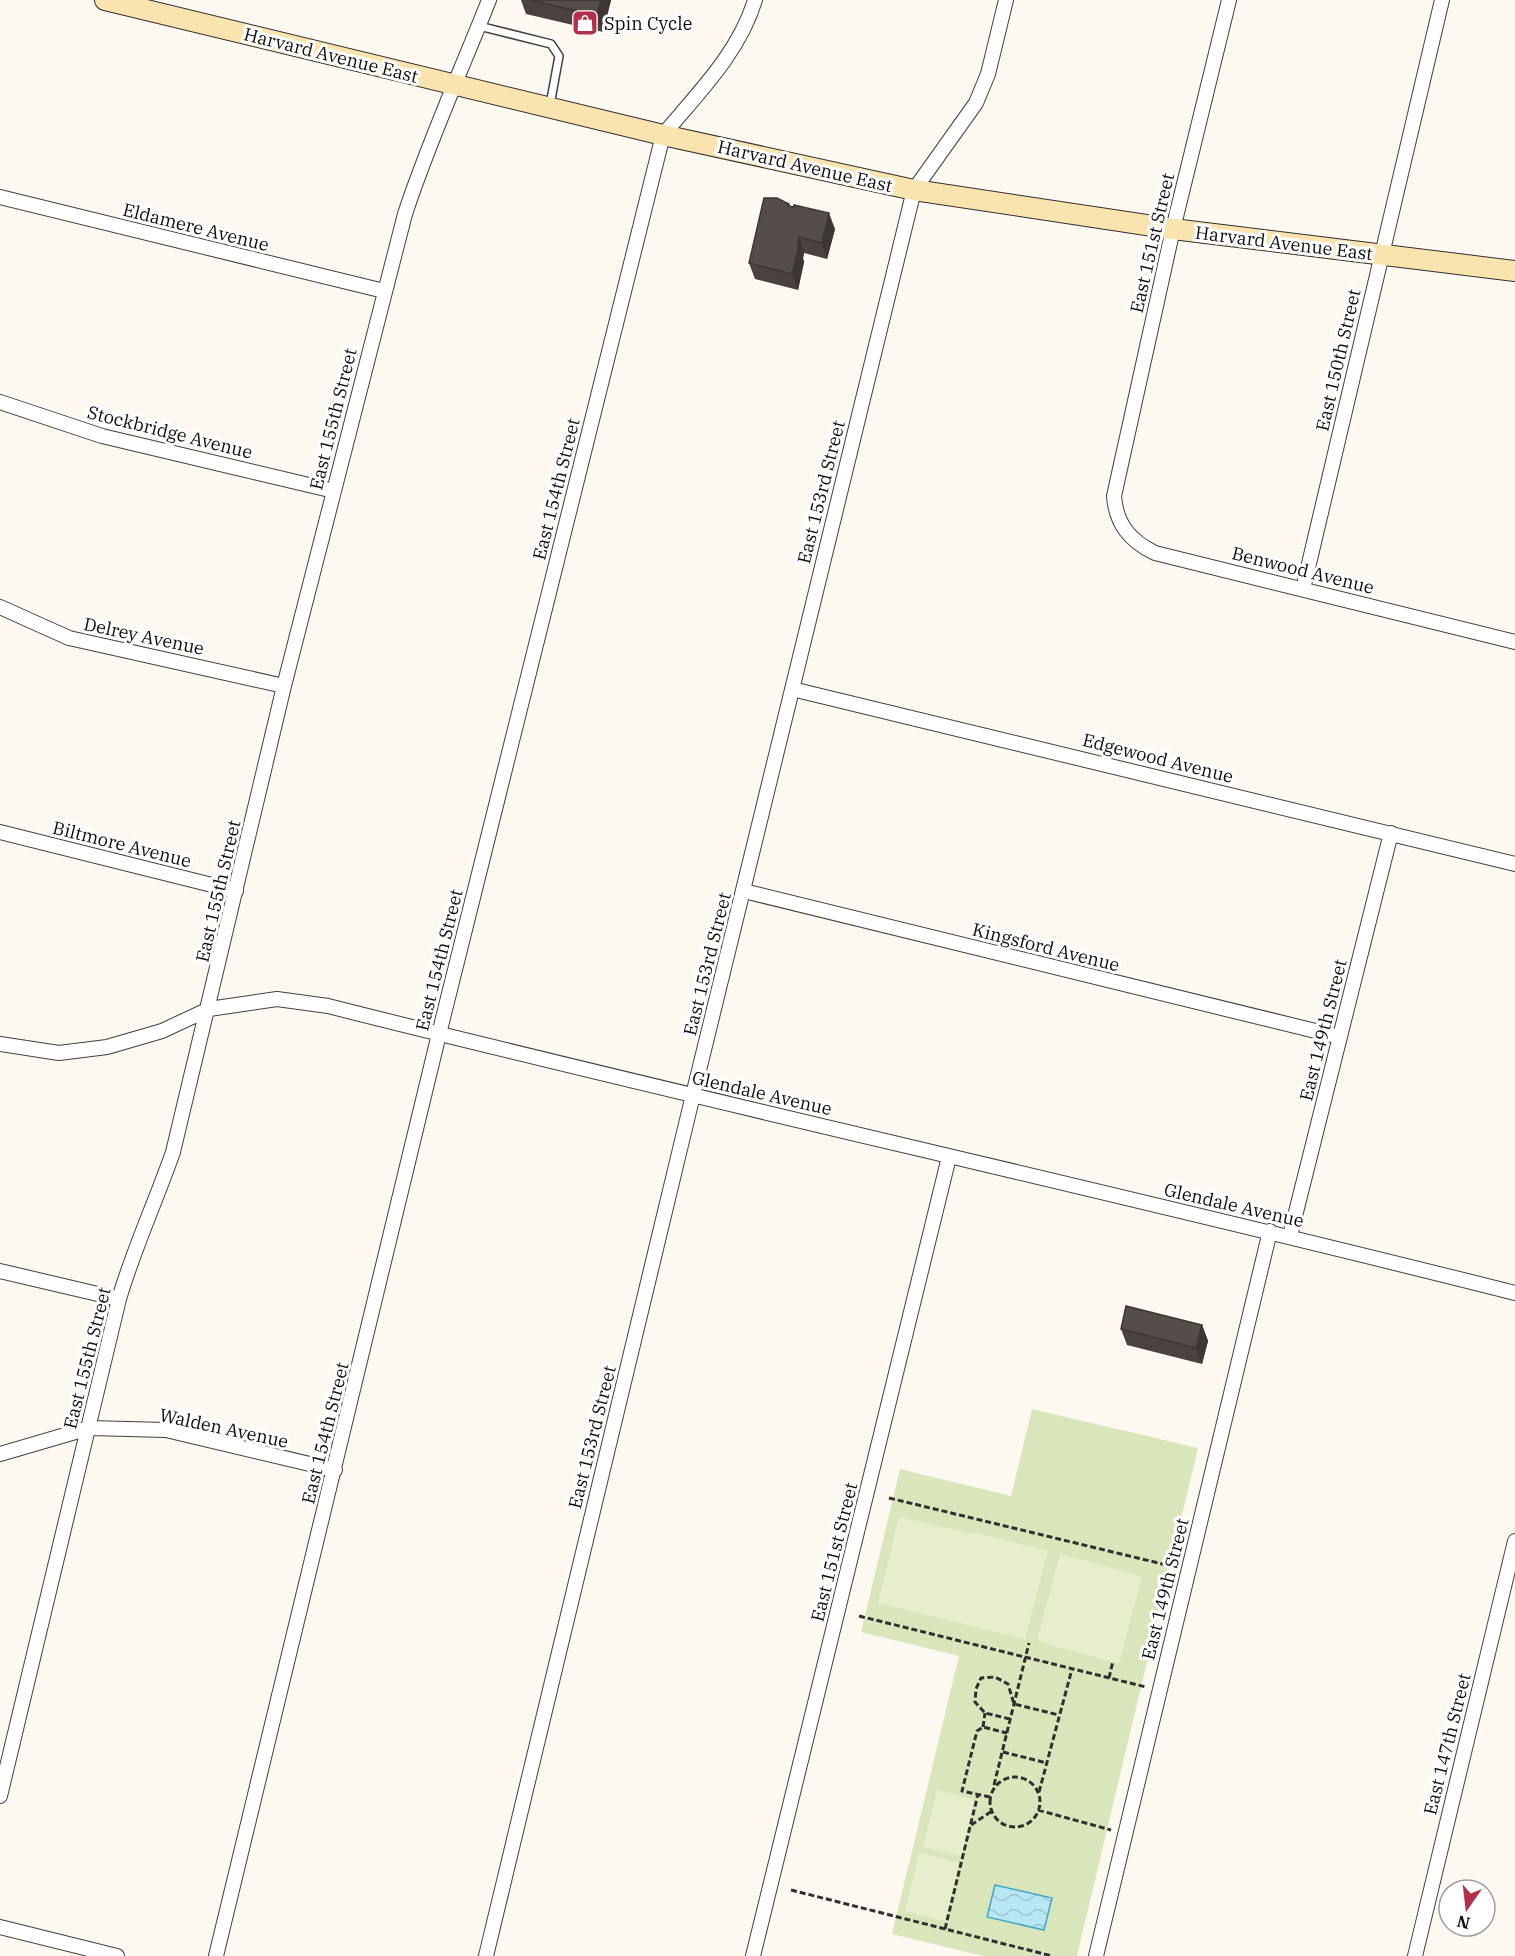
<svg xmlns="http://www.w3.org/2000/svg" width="1515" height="1956" viewBox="0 0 1515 1956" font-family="'IBM Plex Serif',serif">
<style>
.park{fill:#d9e6bb}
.pitch{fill:#e8eecd}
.water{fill:url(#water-waves);stroke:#44a7c4;stroke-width:1.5}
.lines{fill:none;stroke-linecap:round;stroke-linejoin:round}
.service-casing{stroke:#414141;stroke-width:10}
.minor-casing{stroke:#414141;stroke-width:16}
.secondary-casing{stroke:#303030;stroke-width:22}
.path{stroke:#303030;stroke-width:3;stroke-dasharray:6 3;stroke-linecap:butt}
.service{stroke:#fff;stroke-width:7}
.minor{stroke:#fff;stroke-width:14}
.secondary{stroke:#f9e4af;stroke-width:20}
.wall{fill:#4a4240}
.shaded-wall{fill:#3c3634}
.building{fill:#564d4b;stroke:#3c3634;stroke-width:1.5}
.labels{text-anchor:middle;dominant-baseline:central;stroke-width:6;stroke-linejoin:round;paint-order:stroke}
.poi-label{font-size:18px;fill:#0e0e0e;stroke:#fff;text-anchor:start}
.street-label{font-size:18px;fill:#0e0e0e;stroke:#fff}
</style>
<defs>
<pattern id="water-waves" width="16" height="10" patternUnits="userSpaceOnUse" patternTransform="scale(1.5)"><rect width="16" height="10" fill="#b8e6f2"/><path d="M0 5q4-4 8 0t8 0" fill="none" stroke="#9dc4ce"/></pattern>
</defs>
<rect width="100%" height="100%" fill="#fef9f0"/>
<path class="park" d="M1032,1409L1198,1448L1077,1956H983L892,1934L959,1656L861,1632L900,1469L1011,1496Z"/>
<path class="pitch" d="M899,1517L972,1534L973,1532L1048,1551L1025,1639L878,1603Z
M1060,1554L1142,1576L1119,1664L1037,1641Z
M937,1790L975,1800L961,1856L923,1847Z
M919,1853L960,1863L946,1921L905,1911Z"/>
<path class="water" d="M995,1885L1052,1898L1044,1930L987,1917Z"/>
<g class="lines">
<g class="service-casing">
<path id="service" d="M479,26L551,44L559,56L550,105"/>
</g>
<g class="minor-casing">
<path id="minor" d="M1229,0L1173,229L1114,496C1116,524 1130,541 1155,553L1515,642
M0,197L384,291
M0,402L102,436L334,491
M1303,589L1442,0
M0,607L69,638L284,686
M792,689L1515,864
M0,832L236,891
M744,891L1340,1037
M0,1044L59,1053L107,1047L162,1031L209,1009L277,999L328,1006C723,1106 1120,1193 1515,1293
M1290,1236L1391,833
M0,1271L119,1299
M0,1454L89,1428L166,1430L335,1470
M0,1796L119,1299C134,1248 156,1201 173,1152L284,686L405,214C429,141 461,71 489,0
M0,1927L117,1956
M216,1956L439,1034L663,135C698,93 739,53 755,0
M486,1956L693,1095L914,190L976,103L988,74L1006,0
M753,1956L949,1157
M1096,1956L1270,1231
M1415,1956L1515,1541"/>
</g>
<g class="secondary-casing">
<path id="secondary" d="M105,0L663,135L914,190L1173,229L1515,271"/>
</g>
<path class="path" d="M889,1498L1175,1567
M859,1616L1146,1687
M1109,1678L1113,1661
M1010,1719L985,1713L975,1702L976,1689L981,1678L995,1677L1008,1684L1014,1704L1059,1715
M983,1727L985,1713
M1003,1752L1047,1763
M990 1802a25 25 0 1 1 50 0a25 25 0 1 1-50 0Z
M994,1785L1029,1643
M1039,1792L1072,1669
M990,1797L962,1791L977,1731L983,1727L1007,1733
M1038,1810L1111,1830
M971,1825L992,1811
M791,1890L1052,1956
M945,1929L978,1794"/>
<use href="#service" class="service"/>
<use href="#minor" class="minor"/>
<use href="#secondary" class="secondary"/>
</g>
<path class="wall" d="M521,0H611L603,32L526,14Z
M789,204L790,206L835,229L827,259L804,253L803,258L804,262L798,290L755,279L749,263Z
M1202,1325L1208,1341L1202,1364L1127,1345L1121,1329Z"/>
<path class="shaded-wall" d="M601,0H611L603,32L597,16Z
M829,213L835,229L827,259L822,243Z
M799,237L804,253L803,258L804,262L798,290L792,274Z
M1202,1325L1208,1341L1202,1364L1196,1348Z"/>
<path class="building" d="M531,0H601L597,16Z
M764,198H777L789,204L788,206L794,207V205L829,213L822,243L799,237L797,245L799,246L792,274L749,263Z
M1126,1306L1202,1325L1196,1348L1121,1329Z"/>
<defs>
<g id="shop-square" transform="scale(1.35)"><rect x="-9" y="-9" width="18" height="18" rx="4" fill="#b42f4d" stroke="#fff"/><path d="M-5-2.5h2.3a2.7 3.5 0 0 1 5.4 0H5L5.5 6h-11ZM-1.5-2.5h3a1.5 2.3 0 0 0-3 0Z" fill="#fff"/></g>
</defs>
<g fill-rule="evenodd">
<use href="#shop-square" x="585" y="23"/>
</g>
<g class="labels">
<g class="poi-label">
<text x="604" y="23">Spin Cycle</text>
</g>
<g class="street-label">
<text transform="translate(331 55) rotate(14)">Harvard Avenue East</text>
<text transform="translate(805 166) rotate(13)">Harvard Avenue East</text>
<text transform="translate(196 227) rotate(14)">Eldamere Avenue</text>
<text transform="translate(1152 243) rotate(-77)">East 151st Street</text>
<text transform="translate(1284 243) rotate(7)">Harvard Avenue East</text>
<text transform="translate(1338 360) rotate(-77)">East 150th Street</text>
<text transform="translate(333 419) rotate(-76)">East 155th Street</text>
<text transform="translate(170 432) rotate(14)">Stockbridge Avenue</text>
<text transform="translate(556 489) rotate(-76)">East 154th Street</text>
<text transform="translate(821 492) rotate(-76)">East 153rd Street</text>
<text transform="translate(1303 570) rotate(14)">Benwood Avenue</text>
<text transform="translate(144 636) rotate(12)">Delrey Avenue</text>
<text transform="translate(1158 758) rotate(14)">Edgewood Avenue</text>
<text transform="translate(122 844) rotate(14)">Biltmore Avenue</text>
<text transform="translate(218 891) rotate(-77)">East 155th Street</text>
<text transform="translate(1046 947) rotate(14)">Kingsford Avenue</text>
<text transform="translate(439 960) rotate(-76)">East 154th Street</text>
<text transform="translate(707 964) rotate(-76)">East 153rd Street</text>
<text transform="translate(1323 1030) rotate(-76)">East 149th Street</text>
<text transform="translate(762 1093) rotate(13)">Glendale Avenue</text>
<text transform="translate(1234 1205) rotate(13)">Glendale Avenue</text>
<text transform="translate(87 1358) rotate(-76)">East 155th Street</text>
<text transform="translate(224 1428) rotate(12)">Walden Avenue</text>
<text transform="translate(325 1433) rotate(-76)">East 154th Street</text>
<text transform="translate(592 1437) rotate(-76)">East 153rd Street</text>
<text transform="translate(834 1552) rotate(-76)">East 151st Street</text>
<text transform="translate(1165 1589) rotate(-76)">East 149th Street</text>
<text transform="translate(1447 1744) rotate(-76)">East 147th Street</text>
</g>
</g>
<g transform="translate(1467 1908) rotate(194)"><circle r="28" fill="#ffffff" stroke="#9f9f9f" stroke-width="1.5"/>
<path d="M0-4.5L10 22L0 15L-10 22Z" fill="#b42f4d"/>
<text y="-9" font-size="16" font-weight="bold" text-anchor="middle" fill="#0e0e0e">N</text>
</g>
</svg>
